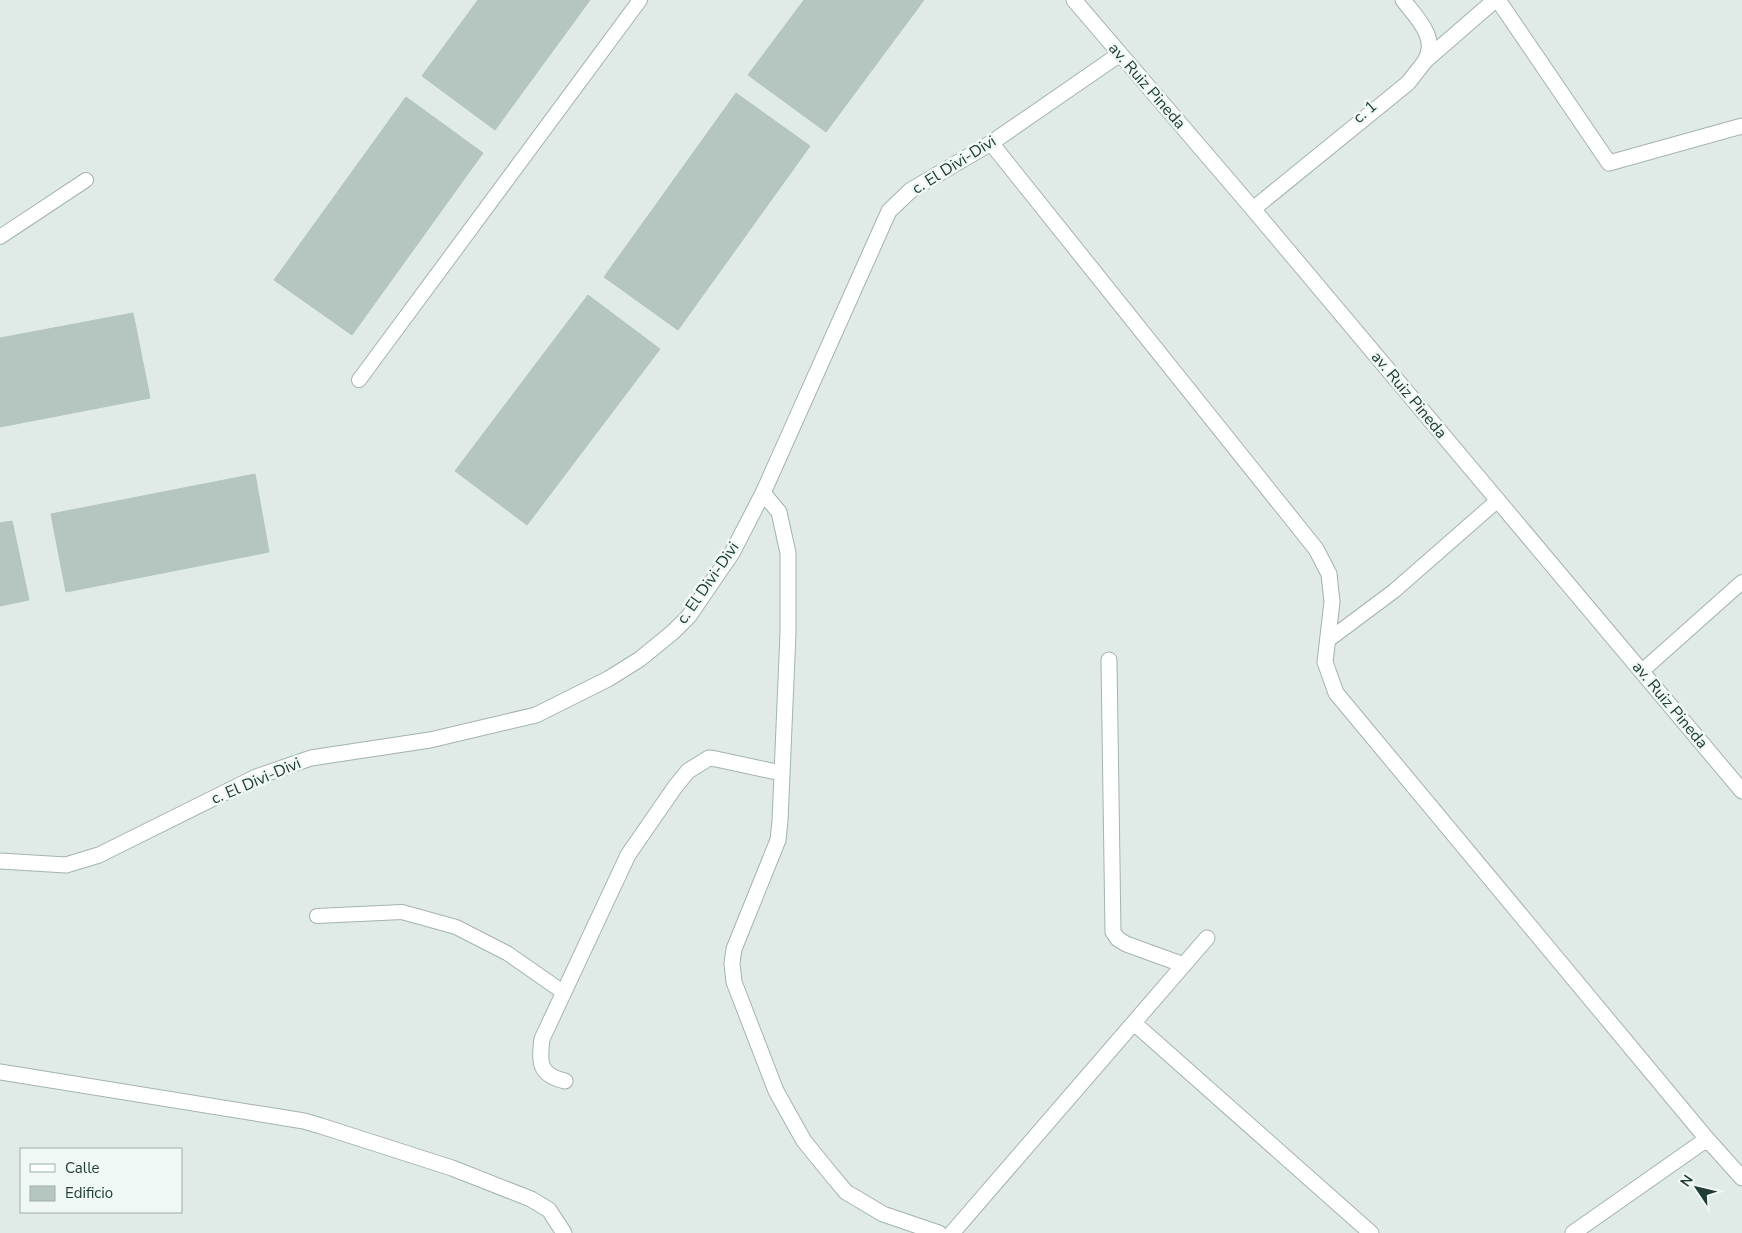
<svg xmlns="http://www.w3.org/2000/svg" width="1742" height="1233" viewBox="0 0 1742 1233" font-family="'Nunito Sans',sans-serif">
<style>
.building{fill:#b5c6c0;stroke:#b2c5bf}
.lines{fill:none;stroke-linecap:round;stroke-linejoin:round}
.service-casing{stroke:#a3b3af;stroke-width:16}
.minor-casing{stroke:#a3b3af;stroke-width:17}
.service{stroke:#fff;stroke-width:14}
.minor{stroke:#fff;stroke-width:15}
.labels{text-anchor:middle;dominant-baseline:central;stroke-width:5;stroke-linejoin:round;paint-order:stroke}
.street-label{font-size:16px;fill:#203c37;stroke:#f0f8f5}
</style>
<rect width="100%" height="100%" fill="#e0ebe7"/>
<path class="building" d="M478,0H590L495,130L422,76Z
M804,0H924L826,132L748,75Z
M736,93L810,146L678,330L604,277Z
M406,97L483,153L352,335L274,280Z
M588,295L660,349L527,525L455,471Z
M133,313L150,398L0,427V338Z
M255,474L269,552L66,592L51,514Z
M12,521L29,600L0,606V523Z"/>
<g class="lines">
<g class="service-casing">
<path id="service" d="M0,237L86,180
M359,380L640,0
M1327,641L1394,591L1498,500
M1642,671L1742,582
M317,916L402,912L456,927L507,953L563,992"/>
</g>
<g class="minor-casing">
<path id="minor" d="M1074,0L1253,209L1742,791
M1403,0C1416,17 1439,38 1425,61
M1498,0L1609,163L1742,126
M991,143L1316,549L1329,574L1332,602L1325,662L1336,693L1707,1139L1742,1178
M1253,209L1408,83L1426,60L1495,0
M763,493L779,512L788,553V633L780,821L778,840L734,949L732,963L734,982L776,1091L804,1141L830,1173L846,1192L883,1214L939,1233
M1109,660L1113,932L1118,939L1126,944L1184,965
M0,861L66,865L99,855L256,777L311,758L430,740L536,715L608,679L640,659L673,632L689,616L732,553L763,493L889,211L911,190L991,143L1120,54
M1134,1023L1371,1233
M0,1072L304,1121L321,1126L452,1168L531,1199L549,1210L564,1233
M565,1081C539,1075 539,1063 542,1039L628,855L675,787L688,771L709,758L716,759L781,773
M952,1233L1207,938
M1573,1233L1707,1139"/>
</g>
<use href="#service" class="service"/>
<use href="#minor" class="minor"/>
</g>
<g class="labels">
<g class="street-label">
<text transform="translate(1147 86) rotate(49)">av. Ruiz Pineda</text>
<text transform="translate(1365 112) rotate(-41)">c. 1</text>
<text transform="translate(954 165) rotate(-32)">c. El Divi-Divi</text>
<text transform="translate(1409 395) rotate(50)">av. Ruiz Pineda</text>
<text transform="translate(708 583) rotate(-55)">c. El Divi-Divi</text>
<text transform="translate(1670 705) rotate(50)">av. Ruiz Pineda</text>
<text transform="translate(256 781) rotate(-23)">c. El Divi-Divi</text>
</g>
</g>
<rect x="20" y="1148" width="162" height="65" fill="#f0f8f5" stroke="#9dada9"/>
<rect x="30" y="1164" width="25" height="8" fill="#ffffff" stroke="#9dada9"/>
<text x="65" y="1173" font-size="15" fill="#203c37">Calle</text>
<rect x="30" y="1186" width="25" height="15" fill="#b5c6c0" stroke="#9dada9"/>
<text x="65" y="1198" font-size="15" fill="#203c37">Edificio</text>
<g transform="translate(1697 1188) rotate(305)" stroke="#f0f8f5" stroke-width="4" paint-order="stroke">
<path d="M0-4L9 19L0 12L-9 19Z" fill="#203c37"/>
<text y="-8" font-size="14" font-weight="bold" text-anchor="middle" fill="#203c37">N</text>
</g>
</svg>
